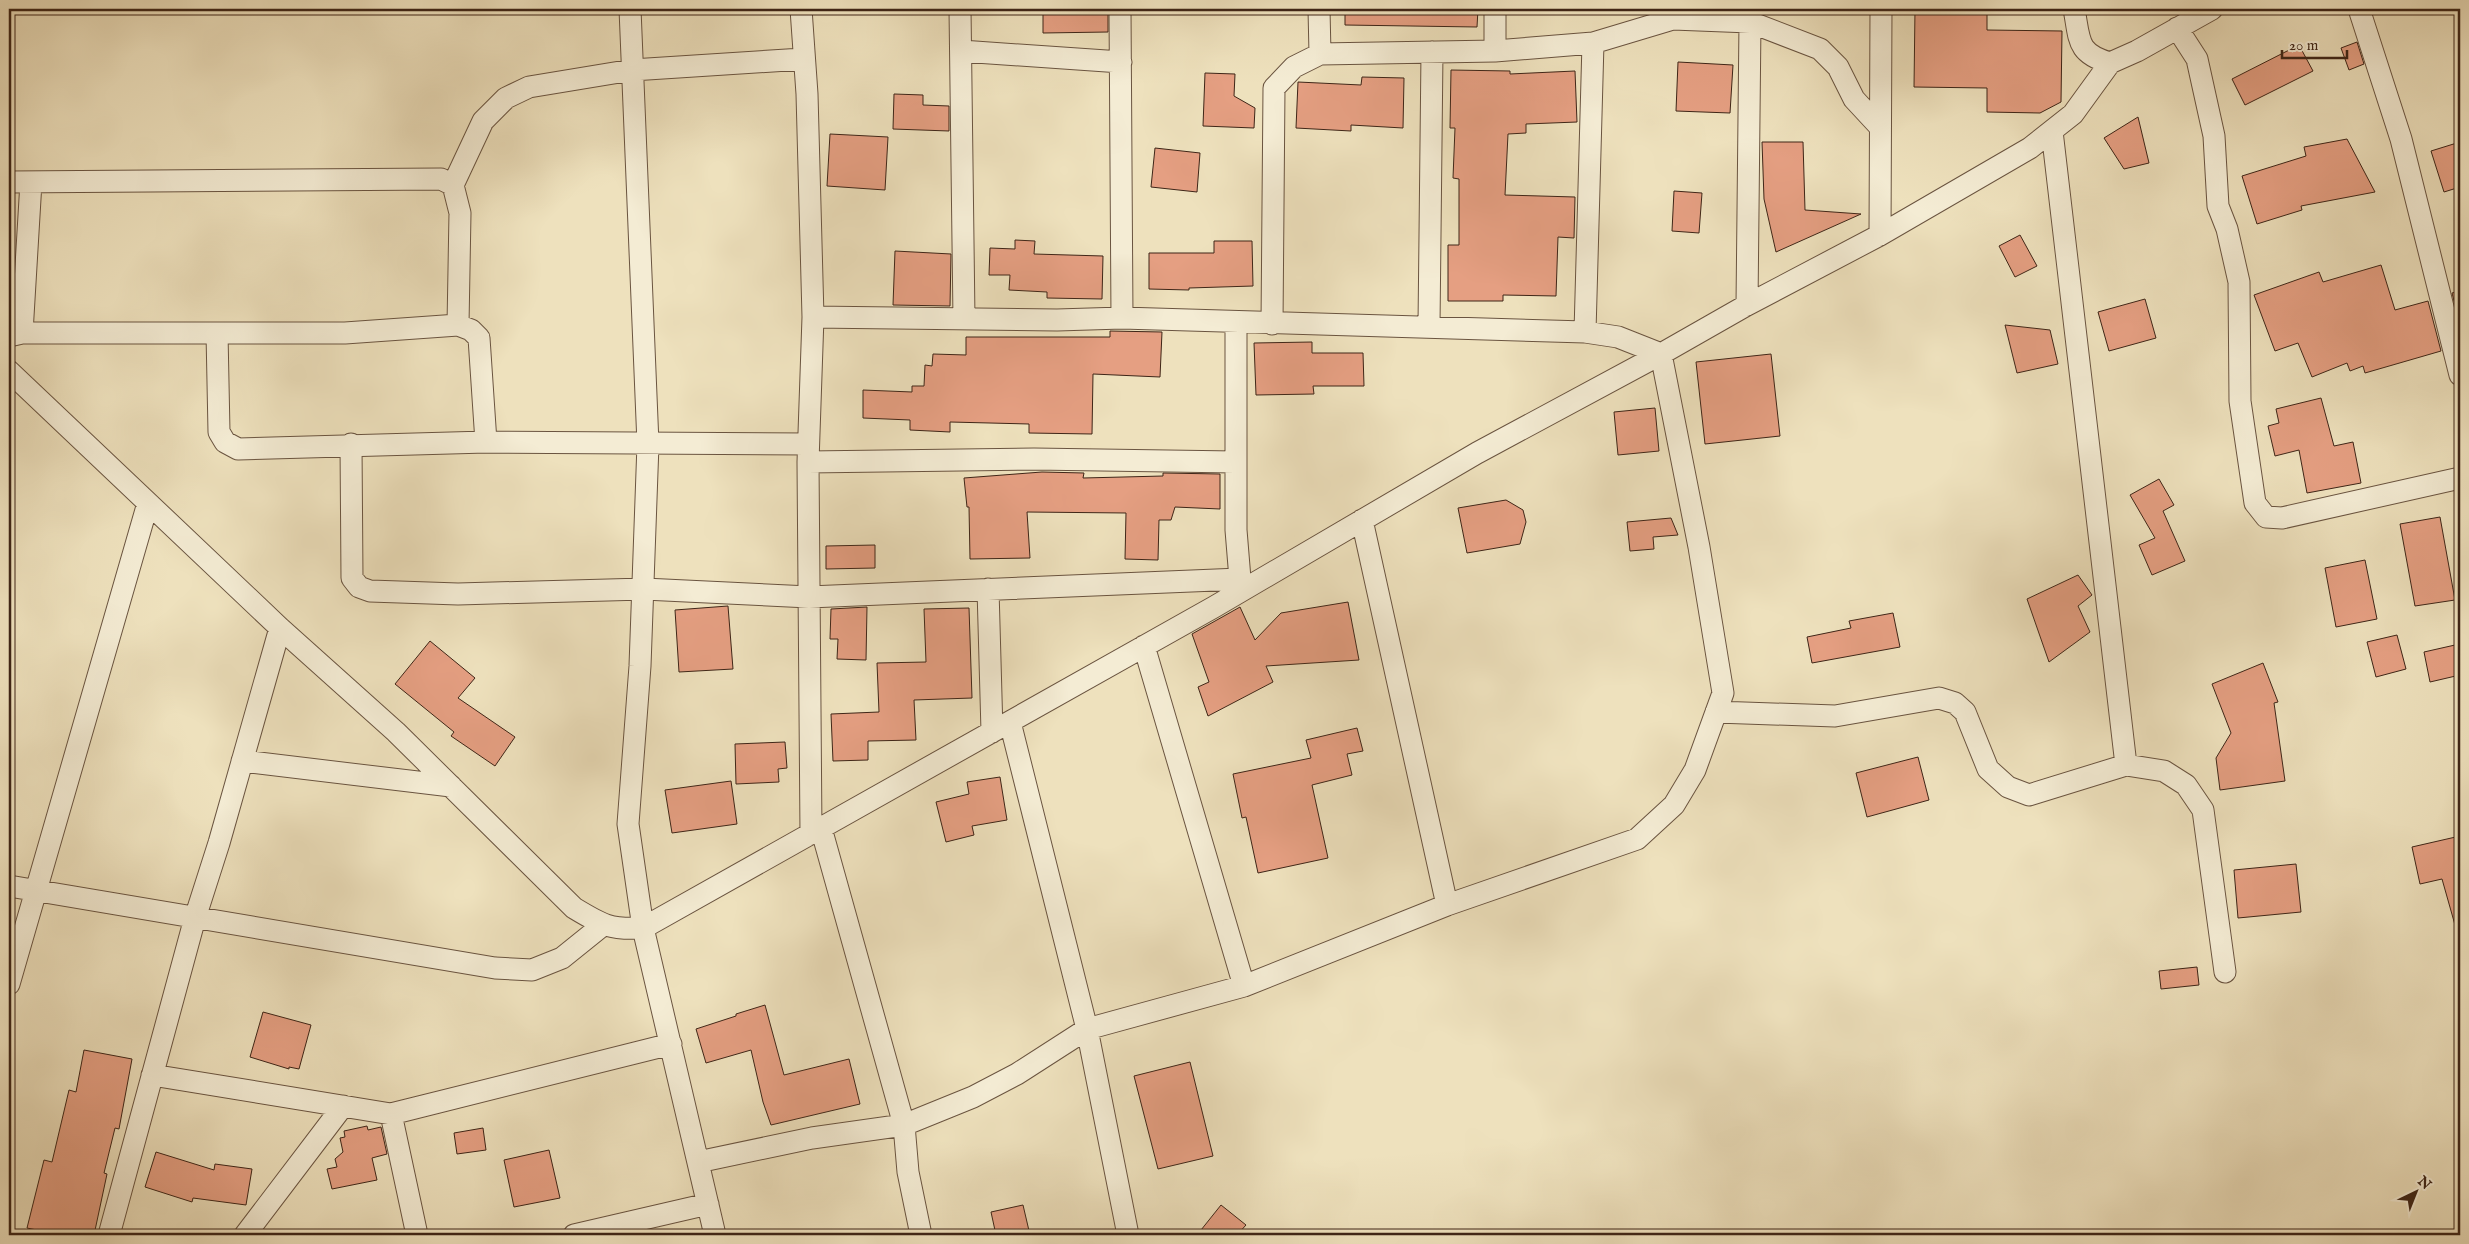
<svg xmlns="http://www.w3.org/2000/svg" width="2469" height="1244" viewBox="0 0 2469 1244" font-family="'IM FELL English',serif">
<style>
.building{fill:#e59f82;stroke:#3e2517}
.lines{fill:none;stroke-linecap:round;stroke-linejoin:round}
.minor-casing{stroke:#6a5440;stroke-width:23}
.minor{stroke:#f4ecd4;stroke-width:21}
</style>
<rect width="100%" height="100%" fill="#eee1bd"/>
<filter id="stains"><feTurbulence type="fractalNoise" baseFrequency=".004" numOctaves="4"/><feColorMatrix values="0 0 0 0 .2 0 0 0 0 .09 0 0 0 0 .02 0 0 0 .5 -.17"/></filter>
<radialGradient id="worn" r=".72"><stop offset=".6" stop-color="#630" stop-opacity="0"/><stop offset="1" stop-color="#630" stop-opacity=".3"/></radialGradient>
<path class="building" d="M1043,9H1108V32L1043,33Z
M1345,9H1478L1477,27L1345,25Z
M1915,9H1987V30L2062,31L2061,102L2040,113L1987,112V88L1914,87Z
M2357,42L2364,64L2349,70L2341,48Z
M2299,45L2313,71L2245,105L2232,79Z
M1678,62L1733,65L1730,113L1676,111Z
M1451,70L1510,71V74L1575,71L1577,122L1526,124V133L1508,134L1505,195L1575,197L1574,238L1558,237L1556,296L1503,295V301H1448V245H1459V179L1453,178L1455,128H1450Z
M1205,73L1235,74L1234,96L1255,108L1254,128L1203,126Z
M1362,77L1404,78L1403,128L1351,125V131L1296,128L1298,82L1361,85Z
M894,94L923,95V105L949,106V131L893,129Z
M2138,117L2149,163L2124,169L2104,138Z
M830,134L888,137L885,190L827,186Z
M2347,139L2375,192L2301,206L2302,210L2257,224L2242,176L2306,156L2304,147Z
M1762,142H1803L1805,210L1861,214L1776,252L1764,199Z
M2460,142V187L2444,192L2431,151Z
M1155,148L1200,153L1197,192L1151,187Z
M1674,191L1702,193L1699,233L1672,231Z
M2020,235L2037,266L2015,277L1999,246Z
M1015,240L1035,241L1034,254L1103,256L1102,299L1047,298V292L1009,290L1010,275H989L990,248L1015,249Z
M1214,241H1252L1253,286L1189,288V290L1149,289V253H1214Z
M895,251L951,254L950,306L893,305Z
M2381,265L2395,310L2428,301L2441,351L2365,373L2363,366L2350,371L2347,363L2312,377L2298,343L2275,351L2254,295L2319,272L2323,282Z
M2460,291V324L2452,293Z
M2145,299L2156,338L2109,351L2098,312Z
M2005,325L2050,330L2058,364L2017,373Z
M1110,331L1162,332L1160,377L1093,374L1092,434L1029,433V424L950,422V432L910,430V420L863,418V390L912,392V386H924L925,365L932,366L933,354L966,355V337H1110Z
M1312,342V353H1363L1364,386H1313L1314,394L1256,395L1254,343Z
M1771,354L1780,436L1705,444L1696,362Z
M2321,398L2334,446L2353,442L2361,483L2307,493L2299,450L2275,456L2268,426L2279,423L2276,409Z
M1655,408L1659,451L1618,455L1614,412Z
M1042,472L1084,473L1083,478L1163,476V473L1220,474V509L1175,507L1171,520H1159L1158,560L1125,559L1126,513L1027,512L1030,558L970,559L969,507H967L964,478Z
M2159,479L2174,505L2163,511L2185,561L2152,575L2139,545L2155,538L2130,495Z
M1506,500L1523,510L1526,522L1520,544L1467,553L1458,508Z
M2440,517L2455,600L2415,606L2400,524Z
M1671,518L1678,535L1653,537L1654,549L1630,551L1627,522Z
M875,545V568L826,569V546Z
M2365,560L2377,619L2336,627L2325,568Z
M2078,575L2092,595L2078,606L2090,632L2049,662L2027,599Z
M1348,602L1359,660L1266,666L1273,682L1208,716L1198,687L1209,682L1192,634L1240,607L1255,640L1281,613Z
M728,606L733,669L679,672L675,610Z
M867,607L866,660L837,659L838,639H830L831,609Z
M969,608L972,698L914,700L916,740L868,741V760L833,761L831,714L879,712L877,663L926,662L924,609Z
M1893,613L1900,647L1812,663L1807,637L1851,628L1849,621Z
M2397,635L2406,669L2376,677L2367,642Z
M430,641L475,678L458,698L515,737L495,766L451,736L454,732L395,684Z
M2455,645L2460,675L2430,682L2424,652Z
M2263,663L2278,702L2274,703L2285,781L2220,790L2216,758L2231,733L2212,684Z
M1357,728L1363,751L1347,754L1352,775L1312,785L1328,858L1258,873L1246,817L1242,818L1233,774L1311,758L1306,740Z
M785,742L787,768L778,769L779,782L736,784L735,744Z
M1918,757L1929,800L1867,817L1856,773Z
M1000,777L1007,820L972,826L974,835L946,842L936,802L969,794L967,782Z
M731,781L737,824L672,833L665,790Z
M2460,836V925H2455L2442,879L2420,884L2412,847Z
M2296,864L2301,912L2238,918L2234,870Z
M2197,967L2199,985L2161,989L2159,971Z
M765,1005L784,1075L849,1059L860,1104L771,1125L763,1102L751,1050L706,1063L696,1029L736,1016V1014Z
M263,1012L311,1025L299,1069L289,1067V1069L250,1057Z
M84,1050L132,1059L119,1129L115,1128L104,1173L107,1174L94,1235H61L27,1228L44,1160L52,1162L69,1090L76,1092Z
M1190,1062L1213,1156L1158,1169L1134,1076Z
M367,1126L368,1130L381,1127L387,1154L372,1158L377,1180L332,1189L327,1169L337,1167L335,1159L343,1152L340,1138L345,1137L344,1131Z
M483,1128L486,1150L457,1154L454,1133Z
M549,1150L560,1198L514,1207L504,1160Z
M156,1152L214,1170L215,1164L252,1169L246,1205L193,1198L192,1202L145,1187Z
M1023,1205L1030,1235H996L991,1212Z
M1221,1205L1246,1225L1237,1235H1197Z"/>
<g class="lines">
<g class="minor-casing">
<path id="minor" d="M630,9L648,444L640,666L628,824L643,928L715,1235
M801,9L807,94L813,317L808,462L811,834
M960,9L964,319
M1120,9L1122,318
M1319,9L1320,54L1495,51L1593,43L1673,19L1750,22L1820,49L1838,67L1854,99L1879,126
M2074,9C2080,40 2076,53 2110,63
M2359,9L2401,139L2460,375
M2177,28L2197,59L2214,136L2218,206L2227,229L2239,282L2240,401L2255,503L2266,517L2282,518L2460,478
M961,51L1121,62
M1495,51V9
M2052,131L2126,765
M9,182L441,179L453,185L460,213L458,325
M453,185L483,121L506,98L529,87L632,70L803,59
M1880,235L1881,9
M1747,305L1750,22
M813,317L1057,320L1122,318L1585,332L1618,337L1661,354L1699,547L1723,693L1695,770L1674,805L1637,839L1447,905L1244,986L1087,1029L1017,1074L973,1097L904,1125L821,828
M1236,323V530L1241,591
M1272,324L1274,88L1294,67L1320,54
M1429,326L1432,52
M1585,332L1593,43
M22,333L31,182
M217,333L219,432L225,442L238,449L486,442L808,444
M9,336L22,333H345L458,325L471,330L479,338L486,442
M9,371L280,628L396,732L574,908C602,925 610,930 643,928L1214,607L1477,453L1661,354L1747,305L1880,235L2030,148L2073,114L2110,63L2137,51L2212,9
M351,444L352,578L359,587L370,591L458,594L644,589L809,597L1240,579
M808,462L1034,459L1235,462
M1362,520L1447,905
M988,589L992,732
M1144,646L1244,986
M1716,712L1835,716L1939,698L1955,703L1965,712L1988,769L2008,787L2029,795L2126,765L2164,771L2186,785L2203,810L2225,972
M1010,722L1087,1029L1128,1235
M242,761L451,786
M9,886L495,968L532,970L562,958L603,925
M9,984L148,503
M152,1075L391,1114L671,1044
M391,1114L417,1235
M698,1162L812,1138L904,1125L908,1172L921,1235
M109,1235L195,918L219,843L280,628
M245,1235L343,1106
M574,1235L708,1204"/>
</g>
<use href="#minor" class="minor"/>
</g>
<rect width="2469" height="1244" fill="none" stroke="#eee1bd" stroke-width="30"/>
<rect x="10" y="10" width="2449" height="1224" fill="none" stroke="#3e2517" stroke-width="2.5"/>
<rect x="15" y="15" width="2439" height="1214" fill="none" stroke="#3e2517"/>
<g transform="translate(2416 1192) rotate(43)" stroke="#f4ecd4" stroke-width="4" paint-order="stroke">
<path d="M0-4L9 19L0 12L-9 19Z" fill="#3e2517"/>
<text y="-8" font-size="14" font-weight="bold" text-anchor="middle" fill="#3e2517">N</text>
</g>
<path d="M2282 50v8h65v-8" fill="none" stroke="#3e2517" stroke-width="2.5"/>
<text x="2289" y="50" font-size="15" fill="#3e2517" stroke="#f4ecd4" stroke-width="4" paint-order="stroke">20 m</text>
<rect width="100%" height="100%" filter="url(#stains)"/>
<rect width="100%" height="100%" fill="url(#worn)"/>
</svg>
